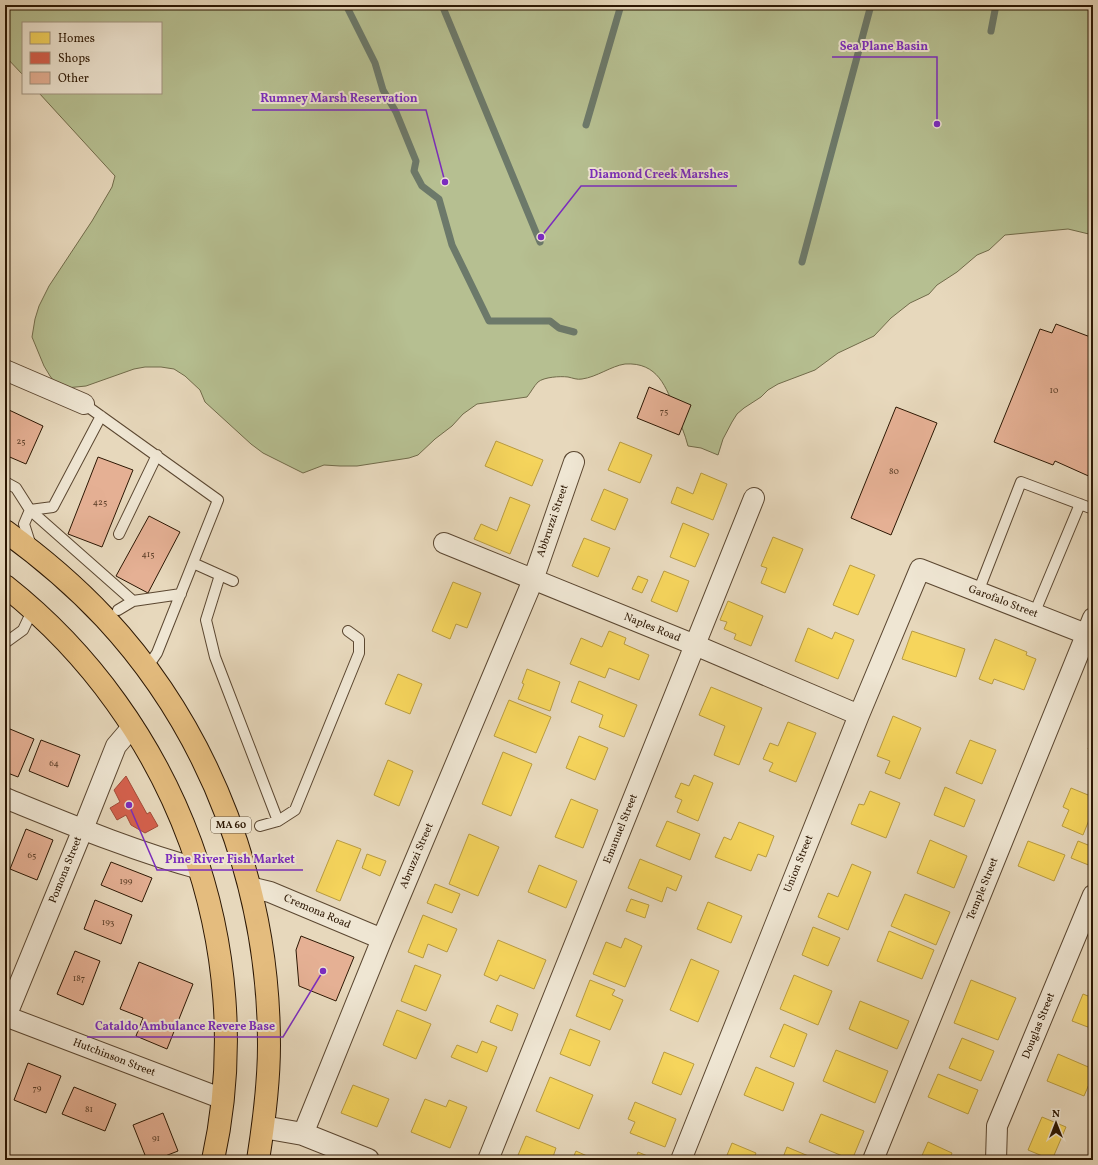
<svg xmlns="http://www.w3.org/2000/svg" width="1098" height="1165" viewBox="0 0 1098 1165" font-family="Vollkorn,serif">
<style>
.green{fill:#b6bf91;stroke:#716b4a}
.homes{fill:#f6d55c;stroke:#b99c41}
.shops{fill:#d6604d;stroke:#a34a37}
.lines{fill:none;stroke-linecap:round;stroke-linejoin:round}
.stream{stroke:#6c796a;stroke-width:7}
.building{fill:#e5b094;stroke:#2c1703}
.service-casing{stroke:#5b4731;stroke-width:12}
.minor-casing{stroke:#5b4731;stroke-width:22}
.tertiary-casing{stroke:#5b4731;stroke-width:24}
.trunk-casing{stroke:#2c1703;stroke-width:24}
.service{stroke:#efe6d3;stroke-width:10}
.minor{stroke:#efe6d3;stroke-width:20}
.tertiary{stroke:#efe6d3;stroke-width:22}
.trunk{stroke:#e4bc7e;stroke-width:22}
.labels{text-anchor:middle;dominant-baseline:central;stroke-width:4;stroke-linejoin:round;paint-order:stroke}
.number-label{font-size:9px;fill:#5a3d27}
.shield{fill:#efe6d3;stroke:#665541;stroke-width:1}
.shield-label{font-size:10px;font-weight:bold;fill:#2c1703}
.street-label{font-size:11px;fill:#2c1703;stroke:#efe6d3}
.leader{fill:none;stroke:#7b2cbf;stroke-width:1.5}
.callout-dot{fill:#7b2cbf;stroke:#efe6d3;stroke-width:1.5}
.callout-label{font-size:12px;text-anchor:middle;font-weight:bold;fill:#7b2cbf;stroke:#efe6d3;stroke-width:4;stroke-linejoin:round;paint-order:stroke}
</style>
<rect width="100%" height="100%" fill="#e7d8bc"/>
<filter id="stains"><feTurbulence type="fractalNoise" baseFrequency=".005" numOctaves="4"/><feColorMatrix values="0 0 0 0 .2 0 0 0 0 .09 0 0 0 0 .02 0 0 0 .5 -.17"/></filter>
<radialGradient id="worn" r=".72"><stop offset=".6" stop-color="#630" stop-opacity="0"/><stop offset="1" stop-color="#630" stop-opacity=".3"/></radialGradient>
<path class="green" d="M5,5H1093V235L1068,229L1005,235L989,250L977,255L957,272L937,285L929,294L910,303L891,318L874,336L838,353L815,370L778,384L768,390L761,397L744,408L737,414L732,422L723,439L718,455L701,448L688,446C685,434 680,423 676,412C666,387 658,362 625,364C611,366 597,377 582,379C577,380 573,378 568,377C560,376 544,377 538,382C534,386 531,392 527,397L477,404L463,414L452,426L435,439L418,455L409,458L357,466H340L324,465L303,473L263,453L251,444L205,402L200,390L185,376L174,369L161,367H145L134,369L86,386L66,388L57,385L50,376L44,366L32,337L35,319L39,306L49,286L92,221L112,187L115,176L39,93H161V23H23V75L5,56Z"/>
<path class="homes" d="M496,441L543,460L532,486L485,466Z
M620,442L652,455L640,483L608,470Z
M701,473L727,484L713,520L671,503L677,487L693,494Z
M604,489L628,499L615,530L591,520Z
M510,497L530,505L510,554L474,539L481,524L497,531Z
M683,523L709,534L695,567L670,557Z
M773,537L803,549L785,593L761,583L767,568L761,566Z
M584,538L610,548L598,577L572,566Z
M850,565L875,575L858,615L833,605Z
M664,571L689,581L677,612L651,601Z
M638,576L648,580L642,593L632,589Z
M453,582L481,593L467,628L456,624L450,639L432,631Z
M728,601L763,616L751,646L734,639L736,634L724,629L727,622L720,620Z
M808,628L832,639L835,632L854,640L838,679L795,661Z
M609,631L626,638L624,644L649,655L639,680L609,668L605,678L570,664L581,638L602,647Z
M912,631L965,649L956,677L902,659Z
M995,639L1027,652L1026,655L1036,659L1024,690L994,679L992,684L979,679Z
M527,669L560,682L550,711L518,699L524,684L522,683Z
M398,674L422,684L410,714L385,704Z
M579,681L637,705L624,737L599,727L603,715L571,702Z
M711,687L762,708L739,765L714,755L725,726L699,715Z
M509,700L551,717L536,753L494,736Z
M893,716L921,728L900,779L885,773L890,761L877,756Z
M788,722L816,733L796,782L769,771L773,763L763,759L770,743L778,746Z
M579,736L608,748L595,780L566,768Z
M1093,736V751L1088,749Z
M970,740L996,750L982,784L956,773Z
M503,752L532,764L511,816L482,804Z
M388,760L413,771L399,806L374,795Z
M694,775L713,783L698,821L677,812L682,800L675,797L681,783L689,786Z
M945,787L975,800L964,827L934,815Z
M1071,788L1093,797V810L1083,835L1062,826L1069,810L1063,807Z
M870,791L900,803L886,838L851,824L859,804L864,805Z
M571,799L598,810L583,848L555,837Z
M667,821L700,834L690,860L656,846Z
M739,822L774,836L766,857L758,854L751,871L715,857L724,837L731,840Z
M469,834L499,847L478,896L449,884Z
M337,840L361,849L340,901L316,891Z
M930,840L967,856L954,888L917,873Z
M1028,841L1065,855L1054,881L1018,866Z
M1078,841L1093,847V860L1091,866L1071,858Z
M367,854L386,861L380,876L362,868Z
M640,859L682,876L676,891L667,887L662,902L628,888Z
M852,864L871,872L848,930L818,917L828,893L838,897Z
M539,865L577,881L566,908L528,892Z
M435,884L460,894L452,913L427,903Z
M905,894L950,912L936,945L891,926Z
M631,899L649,905L645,918L626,911Z
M708,902L742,916L731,943L697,929Z
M423,915L457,929L447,952L428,944L423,958L408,952Z
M813,927L840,938L828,966L802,955Z
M889,931L934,950L922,979L877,961Z
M625,938L642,946L625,987L593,974L606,942L621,948Z
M498,940L546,960L534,989L500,975L497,981L484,975Z
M691,959L719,971L698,1022L670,1010Z
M415,965L441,975L426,1011L401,1001Z
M794,975L832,991L818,1025L780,1009Z
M590,980L615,990L612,995L623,1000L610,1030L576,1016Z
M971,980L1016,998L998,1040L954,1023Z
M1083,994L1093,998V1029L1072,1021Z
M860,1001L909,1021L897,1049L849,1029Z
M497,1005L518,1014L512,1031L490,1022Z
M397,1010L431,1024L416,1059L383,1045Z
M784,1024L807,1034L794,1067L770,1057Z
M570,1029L600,1041L590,1066L560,1054Z
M962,1038L994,1051L981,1081L949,1068Z
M482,1041L497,1047L487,1072L451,1057L457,1045L477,1053Z
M836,1050L888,1071L875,1103L823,1081Z
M664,1052L694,1064L681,1095L652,1083Z
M1058,1054L1093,1069V1075L1084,1096L1047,1081Z
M756,1067L794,1083L783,1111L744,1095Z
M938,1074L978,1090L968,1114L928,1097Z
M550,1077L593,1095L579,1129L536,1111Z
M353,1085L389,1099L377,1127L341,1113Z
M425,1099L446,1107L449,1100L467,1107L450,1148L411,1132Z
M635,1102L676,1119L665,1147L630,1133L635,1122L628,1119Z
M821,1114L864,1131L852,1160L809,1142Z
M1042,1117L1066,1127L1052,1160L1028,1150Z
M526,1136L556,1148L552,1160H516Z
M928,1142L952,1153L949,1160H920Z
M732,1143L756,1153L753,1160H725Z
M787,1147L818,1160H782Z
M576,1151L596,1160H572Z
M638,1152L657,1160H635Z"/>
<path class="shops" d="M126,776L147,814L150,812L158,826L145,833L131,825L126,815L117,820L110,808L120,802L114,790Z"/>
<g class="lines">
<path class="stream" d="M50,5L51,6
M346,5L375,63L383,90L396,112L416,161L414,171L422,186L439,199L452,245L489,321H550L559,328L574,332
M442,5L540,242
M991,31L996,5
M586,125L621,5
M802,262L871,5"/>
</g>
<path class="building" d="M1056,324L1093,338V478L1055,461L1053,465L994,442L1040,329L1052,333Z
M649,387L691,405L679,435L637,418Z
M896,407L937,423L891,535L851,518Z
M9,410L43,426L26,464L5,455V419Z
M98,457L133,470L102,547L68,534Z
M149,516L180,532L148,593L116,576Z
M10,729L34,739L18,777L5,772V743Z
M41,740L80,755L68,787L29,771Z
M26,829L53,840L37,880L10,869Z
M111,862L152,878L142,902L101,885Z
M95,900L132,915L121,944L84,929Z
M301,936L354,957L336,1001L299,986L296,950Z
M75,951L100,961L83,1005L57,994Z
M139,962L193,984L167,1049L136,1036L143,1018L120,1009Z
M28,1063L61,1076L46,1113L14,1100Z
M74,1087L116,1104L105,1131L62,1114Z
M163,1113L178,1151L155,1160H147L133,1125Z"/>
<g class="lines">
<g class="service-casing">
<path id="service" d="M84,404L218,500L157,653L146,669
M5,482L16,488L30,510L133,601L181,594
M119,534L157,455
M31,546L24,524L30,510L53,507L101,416
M193,563L233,581
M220,575L206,620L215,657L278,821
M978,592L1021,482L1093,509
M118,610L133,601
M1034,614L1080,504
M5,643L23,630L33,609
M260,826L278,821L295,810L359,653V639L348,631"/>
</g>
<g class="minor-casing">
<path id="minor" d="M5,370L84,404
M444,543L695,645L859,715
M5,798C69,824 133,851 200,869
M250,887L270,892L382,939
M5,1016L223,1099
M5,1019L83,829L116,746L133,726
M303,1134L382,939L533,580L574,462
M488,1160L754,498
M681,1160L859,715L920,569L1086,634
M873,1160L1093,618
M996,1160L997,1126L1093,895"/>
</g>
<g class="tertiary-casing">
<path id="tertiary" d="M263,1127L303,1134L368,1160"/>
</g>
<g class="trunk-casing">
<path id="trunk" d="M5,531C41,557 75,586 105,618C212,733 269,889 269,1045C269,1084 264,1122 258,1160
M5,586C176,721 260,946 213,1160"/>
</g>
<use href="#service" class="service"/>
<use href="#minor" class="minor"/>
<use href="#tertiary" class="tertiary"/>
<use href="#trunk" class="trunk"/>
</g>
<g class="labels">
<g class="number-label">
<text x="1054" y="390">10</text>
<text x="664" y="411">75</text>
<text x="21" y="441">25</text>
<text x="894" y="471">80</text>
<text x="100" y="502">425</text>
<text x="148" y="554">415</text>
<text x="54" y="763">64</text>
<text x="32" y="855">65</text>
<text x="126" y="881">199</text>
<text x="108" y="922">193</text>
<text x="79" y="978">187</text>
<text x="37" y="1088">79</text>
<text x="89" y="1109">81</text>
<text x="156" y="1138">91</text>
</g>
<rect class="shield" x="211" y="817" width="40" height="16" rx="3"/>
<g class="shield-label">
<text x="231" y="825">MA 60</text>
</g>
<g class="street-label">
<text transform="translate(553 521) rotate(-71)">Abbruzzi Street</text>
<text transform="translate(1003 602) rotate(21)">Garofalo Street</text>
<text transform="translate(652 628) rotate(22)">Naples Road</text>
<text transform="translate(621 829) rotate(-68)">Emanuel Street</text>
<text transform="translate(417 856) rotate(-67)">Abruzzi Street</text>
<text transform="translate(799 864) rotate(-68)">Union Street</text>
<text transform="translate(66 870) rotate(-68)">Pomona Street</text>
<text transform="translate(983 889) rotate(-68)">Temple Street</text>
<text transform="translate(317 912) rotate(23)">Cremona Road</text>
<text transform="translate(1039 1026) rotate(-68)">Douglas Street</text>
<text transform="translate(114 1058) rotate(21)">Hutchinson Street</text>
</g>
</g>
<path class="leader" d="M937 124L937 57H832M445 182L426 110H252M541 237L581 186H737M129 805L157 870H303M323 971L283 1037H87"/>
<g class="callout-dot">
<circle cx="937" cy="124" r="4"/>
<circle cx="445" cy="182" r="4"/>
<circle cx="541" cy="237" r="4"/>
<circle cx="129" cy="805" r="4"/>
<circle cx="323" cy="971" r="4"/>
</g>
<g class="callout-label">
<text x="884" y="50">Sea Plane Basin</text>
<text x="339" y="102">Rumney Marsh Reservation</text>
<text x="659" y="178">Diamond Creek Marshes</text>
<text x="230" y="863">Pine River Fish Market</text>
<text x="185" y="1030">Cataldo Ambulance Revere Base</text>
</g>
<rect width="1098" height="1165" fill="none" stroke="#e7d8bc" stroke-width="20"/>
<rect x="6" y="6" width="1086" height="1153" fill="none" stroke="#2c1703" stroke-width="2"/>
<rect x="10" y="10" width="1078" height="1145" fill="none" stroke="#2c1703"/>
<rect x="22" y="22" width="140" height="72" fill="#efe6d3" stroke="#a19380"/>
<rect x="30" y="32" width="20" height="12" fill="#f6d55c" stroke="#a19380"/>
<text x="58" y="42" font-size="12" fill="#2c1703">Homes</text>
<rect x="30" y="52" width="20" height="12" fill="#d6604d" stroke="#a19380"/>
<text x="58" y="62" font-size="12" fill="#2c1703">Shops</text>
<rect x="30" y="72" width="20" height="12" fill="#e5b094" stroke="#a19380"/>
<text x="58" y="82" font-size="12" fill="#2c1703">Other</text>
<g transform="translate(1056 1123)" stroke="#efe6d3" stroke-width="3" paint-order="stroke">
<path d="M0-3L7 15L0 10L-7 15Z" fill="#2c1703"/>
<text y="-6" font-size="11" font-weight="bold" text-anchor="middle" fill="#2c1703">N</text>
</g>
<rect width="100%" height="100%" filter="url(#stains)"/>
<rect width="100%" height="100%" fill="url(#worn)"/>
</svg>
